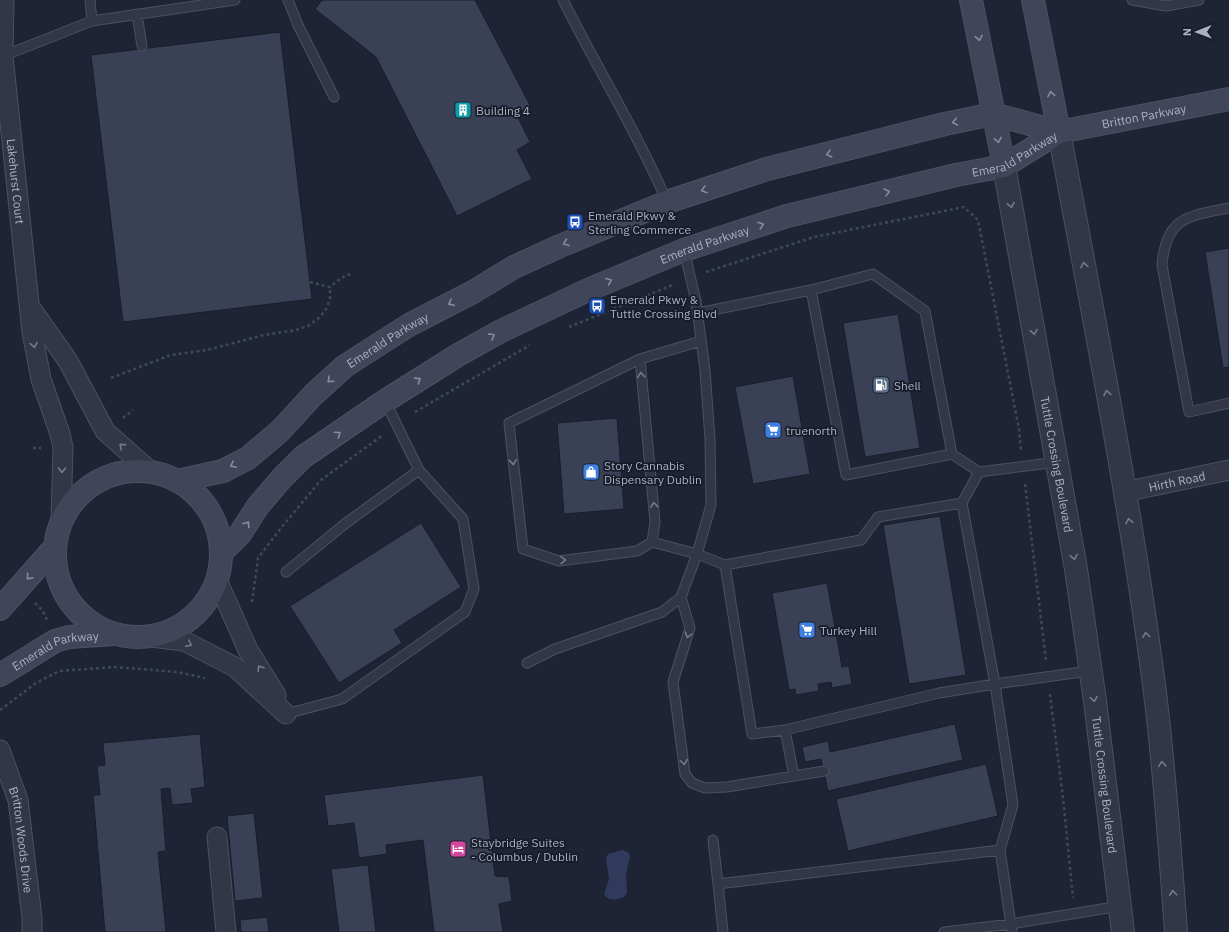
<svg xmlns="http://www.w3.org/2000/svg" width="1229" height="932" viewBox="0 0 1229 932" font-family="'IBM Plex Sans',sans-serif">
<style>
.water{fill:#303a5b}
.building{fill:#3a4156;stroke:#191e2c}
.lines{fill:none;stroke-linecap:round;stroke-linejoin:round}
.service-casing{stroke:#4c5161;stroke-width:11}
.minor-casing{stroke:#4c5161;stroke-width:21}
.tertiary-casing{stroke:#4c5161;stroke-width:24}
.secondary-casing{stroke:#4c5161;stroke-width:24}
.path{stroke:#3b4b51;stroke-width:2.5;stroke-dasharray:3 3;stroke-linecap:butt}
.service{stroke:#323646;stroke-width:9}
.minor{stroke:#323646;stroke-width:19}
.tertiary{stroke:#323646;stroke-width:22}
.secondary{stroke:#404559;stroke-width:22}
.oneway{stroke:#868b9e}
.oneway2{stroke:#75798b}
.labels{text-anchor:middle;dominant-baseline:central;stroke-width:3.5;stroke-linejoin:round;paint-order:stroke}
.poi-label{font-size:12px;fill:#abb0c3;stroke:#171c2a;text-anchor:start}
.street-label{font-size:12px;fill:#abb0c3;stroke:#171c2a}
</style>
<rect width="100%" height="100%" fill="#1e2435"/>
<path class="water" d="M622,850L628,852L630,856L626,875L627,893L624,897C616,900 609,902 604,894L609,879L606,858L608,854Z"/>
<path class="building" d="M322,0H475L531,107L516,113L530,142L517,150L532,179L457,216L376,57L315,9Z
M280,32L312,299L123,322L91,55Z
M1229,248V367L1223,368L1205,252Z
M898,314L920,448L865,457L843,323Z
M793,376L810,474L753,484L735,387Z
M617,418L624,509L564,514L557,423Z
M940,516L966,675L909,684L883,525Z
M421,523L461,587L394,630L402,643L339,683L290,606Z
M827,583L842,667L849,666L852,684L832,688L831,682L818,684L819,691L796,695L795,689L789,690L772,593Z
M955,724L963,760L828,791L821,759L805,762L802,747L828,741L830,752Z
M200,734L205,787L191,789L193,803L172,805L170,788L161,789L166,851L158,852L166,932H105L93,795H100L97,766L105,765L103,743Z
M986,764L998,816L848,851L836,799Z
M483,775L495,876L509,877L512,901L499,904L503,932H434L423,840L386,845L387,854L359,858L354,823L328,826L324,795Z
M254,813L263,898L235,901L227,816Z
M368,865L376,932H339L331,869Z
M267,917L269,932H241L240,920Z"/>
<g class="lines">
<g class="service-casing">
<path id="service" d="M90,0L92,21
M288,0L298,25L334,97
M563,0C597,68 637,132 667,202
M1132,0L1166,6L1199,0
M137,14L142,46
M3,56L92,21L235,0
M1229,208C1188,216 1166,217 1162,265L1189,412L1229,403
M698,313L811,290
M640,359L655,522L652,542L637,551L559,561L523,549L509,423L640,359L701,341
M952,454L846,475L811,290L873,274L925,311L952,454L979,472L1058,462
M652,542L697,554L725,565L861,540L878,517L962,503
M725,565L752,734L785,730L939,693L995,684L962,503L979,472
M286,572L346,523L419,470
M681,597L690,628L673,682L685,774L692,783L705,788L727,787L824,771
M527,663L555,649L662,612L681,597L697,554L711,505L710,439L705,370L696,301L684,250
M286,714L342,699L465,612L474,589L463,519L419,470L385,401
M785,730L794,776
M713,840L718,884L1000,850
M718,884L723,932
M944,932L1011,924L1120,906
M1012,932L1000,850L1013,805L995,684L1089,671"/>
</g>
<g class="minor-casing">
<g id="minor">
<path id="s1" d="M4,0L3,56L32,332L41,379L60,434L63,447L61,521"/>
<path d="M30,307L68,361L105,431L151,472"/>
<path id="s2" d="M1124,492L1229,470"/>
<path d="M217,580L248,650L276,695"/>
<path d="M151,637L184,641L235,667L286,714"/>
<path id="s3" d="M0,750L18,800L32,918V932"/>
<path d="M217,837L226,932"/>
</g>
</g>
<g class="tertiary-casing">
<g id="tertiary">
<path d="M1059,132C1094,319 1131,505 1155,693C1165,772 1170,852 1176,932"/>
<path id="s4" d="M1004,166L1076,569L1095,701L1123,932"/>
</g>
</g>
<g class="secondary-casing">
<g id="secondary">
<path d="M971,0L1004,166"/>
<path d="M1033,0L1059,132"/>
<circle cx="138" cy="554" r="83"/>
<path id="s5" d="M177,481L223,471L248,458L280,431L314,394L345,366L409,325L473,292L514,267L560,246L667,202L767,169L945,124L993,114L1059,132"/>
<path id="s6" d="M221,553L240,534L258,506L282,478L303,457L385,401L458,355L501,331L590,289L684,250L787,216L956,175L1004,166L1059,132L1229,99"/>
<path d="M0,609L55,547"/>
<path id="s7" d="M0,675L55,641L69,637L114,634"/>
</g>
</g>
<path class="path" d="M706,272L814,237L964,207L978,220L1019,429L1021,451
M310,282L330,287L341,278L353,273
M569,327L675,284
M111,378L171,355L207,350L264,335L296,330L308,326L320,317L326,309L330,299V287
M415,412L530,345
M123,418L133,410
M33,448H41
M1025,484L1046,661
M252,602L258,558L281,528L321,480L383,435
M35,603L43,611L47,620
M1050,694L1063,798L1073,898
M0,710L36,683L59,671L115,667L177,672L205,678"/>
<use href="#service" class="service"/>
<use href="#minor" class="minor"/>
<use href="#tertiary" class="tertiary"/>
<use href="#secondary" class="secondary"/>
</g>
<defs><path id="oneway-chevron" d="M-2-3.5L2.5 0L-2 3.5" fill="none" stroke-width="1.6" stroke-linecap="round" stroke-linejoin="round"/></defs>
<g class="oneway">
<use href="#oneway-chevron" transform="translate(979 38) rotate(79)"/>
<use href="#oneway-chevron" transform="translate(1051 94) rotate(-101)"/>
<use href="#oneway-chevron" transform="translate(955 122) rotate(169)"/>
<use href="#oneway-chevron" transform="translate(998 140) rotate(79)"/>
<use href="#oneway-chevron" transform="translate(829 154) rotate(166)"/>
<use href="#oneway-chevron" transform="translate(704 190) rotate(162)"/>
<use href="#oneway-chevron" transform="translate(887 192) rotate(-14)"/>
<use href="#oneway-chevron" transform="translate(761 225) rotate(-18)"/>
<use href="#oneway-chevron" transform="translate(566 243) rotate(158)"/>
<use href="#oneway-chevron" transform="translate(609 281) rotate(-22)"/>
<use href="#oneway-chevron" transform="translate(451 303) rotate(153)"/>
<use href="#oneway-chevron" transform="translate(492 336) rotate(-29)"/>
<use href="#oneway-chevron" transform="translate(330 380) rotate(138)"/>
<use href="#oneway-chevron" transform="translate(418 380) rotate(-33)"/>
<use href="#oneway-chevron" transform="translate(338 434) rotate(-34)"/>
<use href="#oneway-chevron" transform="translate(233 465) rotate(153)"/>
<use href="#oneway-chevron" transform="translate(247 524) rotate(-57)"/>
<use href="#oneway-chevron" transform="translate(29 577) rotate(131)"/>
</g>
<g class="oneway2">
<use href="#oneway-chevron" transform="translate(1011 205) rotate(79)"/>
<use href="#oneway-chevron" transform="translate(1084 265) rotate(-100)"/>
<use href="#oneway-chevron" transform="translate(1034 332) rotate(80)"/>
<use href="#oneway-chevron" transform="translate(34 345) rotate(80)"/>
<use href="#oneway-chevron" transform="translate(641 375) rotate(-96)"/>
<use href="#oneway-chevron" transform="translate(1107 393) rotate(-100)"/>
<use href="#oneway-chevron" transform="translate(122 446) rotate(-138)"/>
<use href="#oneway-chevron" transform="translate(513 462) rotate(84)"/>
<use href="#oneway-chevron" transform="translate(62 470) rotate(91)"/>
<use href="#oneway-chevron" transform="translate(654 505) rotate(-96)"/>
<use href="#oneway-chevron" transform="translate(1129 521) rotate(-100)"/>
<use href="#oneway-chevron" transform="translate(1074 557) rotate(80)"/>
<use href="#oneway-chevron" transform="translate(563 560) rotate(-2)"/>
<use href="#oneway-chevron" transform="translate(688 635) rotate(107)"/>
<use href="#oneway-chevron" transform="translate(1146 635) rotate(-98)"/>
<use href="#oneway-chevron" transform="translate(189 644) rotate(26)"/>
<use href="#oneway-chevron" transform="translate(260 668) rotate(-124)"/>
<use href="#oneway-chevron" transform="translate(1094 699) rotate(81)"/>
<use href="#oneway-chevron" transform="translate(684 762) rotate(82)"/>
<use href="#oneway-chevron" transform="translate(1162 764) rotate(-96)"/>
<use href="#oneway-chevron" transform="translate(1173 893) rotate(-95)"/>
</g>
<defs>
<g id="building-square" transform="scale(0.9)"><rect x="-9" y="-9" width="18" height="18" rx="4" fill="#0f9aa8" stroke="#171c2a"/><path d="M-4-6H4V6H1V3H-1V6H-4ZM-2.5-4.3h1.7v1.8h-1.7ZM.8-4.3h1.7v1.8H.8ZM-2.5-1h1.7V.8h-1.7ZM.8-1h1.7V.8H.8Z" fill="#fff"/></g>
<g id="bus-square" transform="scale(0.9)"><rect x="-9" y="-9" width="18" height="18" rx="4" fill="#1a4fb4" stroke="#171c2a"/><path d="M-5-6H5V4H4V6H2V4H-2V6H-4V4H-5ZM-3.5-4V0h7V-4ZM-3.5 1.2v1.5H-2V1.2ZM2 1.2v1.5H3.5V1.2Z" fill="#fff"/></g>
<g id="fuel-square" transform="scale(0.9)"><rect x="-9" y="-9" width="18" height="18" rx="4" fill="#5c6f8a" stroke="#171c2a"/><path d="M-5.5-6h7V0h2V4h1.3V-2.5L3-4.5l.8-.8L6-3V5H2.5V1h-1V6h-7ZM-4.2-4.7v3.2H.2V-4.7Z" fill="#fff"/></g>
<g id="supermarket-square" transform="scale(0.9)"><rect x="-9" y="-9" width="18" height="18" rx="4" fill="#3f7fe0" stroke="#171c2a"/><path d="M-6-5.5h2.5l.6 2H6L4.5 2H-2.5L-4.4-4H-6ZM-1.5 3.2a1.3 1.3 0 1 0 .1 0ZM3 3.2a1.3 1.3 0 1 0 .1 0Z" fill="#fff"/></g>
<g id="shop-square" transform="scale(0.9)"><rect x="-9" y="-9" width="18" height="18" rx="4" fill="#3f7fe0" stroke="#171c2a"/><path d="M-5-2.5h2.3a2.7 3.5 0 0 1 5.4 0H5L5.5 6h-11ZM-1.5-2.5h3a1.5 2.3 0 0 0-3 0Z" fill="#fff"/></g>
<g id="hotel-square" transform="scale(0.9)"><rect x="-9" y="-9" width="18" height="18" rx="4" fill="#d1479c" stroke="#171c2a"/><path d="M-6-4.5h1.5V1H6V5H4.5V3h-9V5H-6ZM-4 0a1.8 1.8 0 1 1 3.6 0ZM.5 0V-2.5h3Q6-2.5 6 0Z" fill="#fff"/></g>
</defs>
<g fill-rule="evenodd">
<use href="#building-square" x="463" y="110"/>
<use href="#bus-square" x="575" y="222"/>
<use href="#bus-square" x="597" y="306"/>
<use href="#fuel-square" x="881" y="385"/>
<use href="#supermarket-square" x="773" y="430"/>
<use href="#shop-square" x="591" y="472"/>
<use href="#supermarket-square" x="807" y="630"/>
<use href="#hotel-square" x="458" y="849"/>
</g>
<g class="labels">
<g class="poi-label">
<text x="476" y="110">Building 4</text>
<text x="588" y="215">Emerald Pkwy &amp;<tspan x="588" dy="14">Sterling Commerce</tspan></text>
<text x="610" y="299">Emerald Pkwy &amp;<tspan x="610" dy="14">Tuttle Crossing Blvd</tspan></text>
<text x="894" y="385">Shell</text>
<text x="786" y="430">truenorth</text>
<text x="604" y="465">Story Cannabis<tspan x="604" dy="14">Dispensary Dublin</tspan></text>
<text x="820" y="630">Turkey Hill</text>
<text x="471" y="842">Staybridge Suites<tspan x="471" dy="14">- Columbus / Dublin</tspan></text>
</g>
<g class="street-label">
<text stroke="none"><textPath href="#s6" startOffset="1044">Britton Parkway</textPath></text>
<text stroke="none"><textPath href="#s6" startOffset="907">Emerald Parkway</textPath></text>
<text stroke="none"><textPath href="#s1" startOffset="182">Lakehurst Court</textPath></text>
<text stroke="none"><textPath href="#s6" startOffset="583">Emerald Parkway</textPath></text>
<text stroke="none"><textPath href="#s5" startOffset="259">Emerald Parkway</textPath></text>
<text stroke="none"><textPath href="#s4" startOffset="303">Tuttle Crossing Boulevard</textPath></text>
<text stroke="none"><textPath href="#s2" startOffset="54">Hirth Road</textPath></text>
<text stroke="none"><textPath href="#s7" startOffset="62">Emerald Parkway</textPath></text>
<text stroke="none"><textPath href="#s4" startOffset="627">Tuttle Crossing Boulevard</textPath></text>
<text stroke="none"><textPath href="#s3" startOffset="93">Britton Woods Drive</textPath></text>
</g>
</g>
<g transform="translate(1197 32) rotate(269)" stroke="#171c2a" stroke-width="3" paint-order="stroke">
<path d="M0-3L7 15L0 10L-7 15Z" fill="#abb0c3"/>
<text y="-6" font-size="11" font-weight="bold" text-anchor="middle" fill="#abb0c3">N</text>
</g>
</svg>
